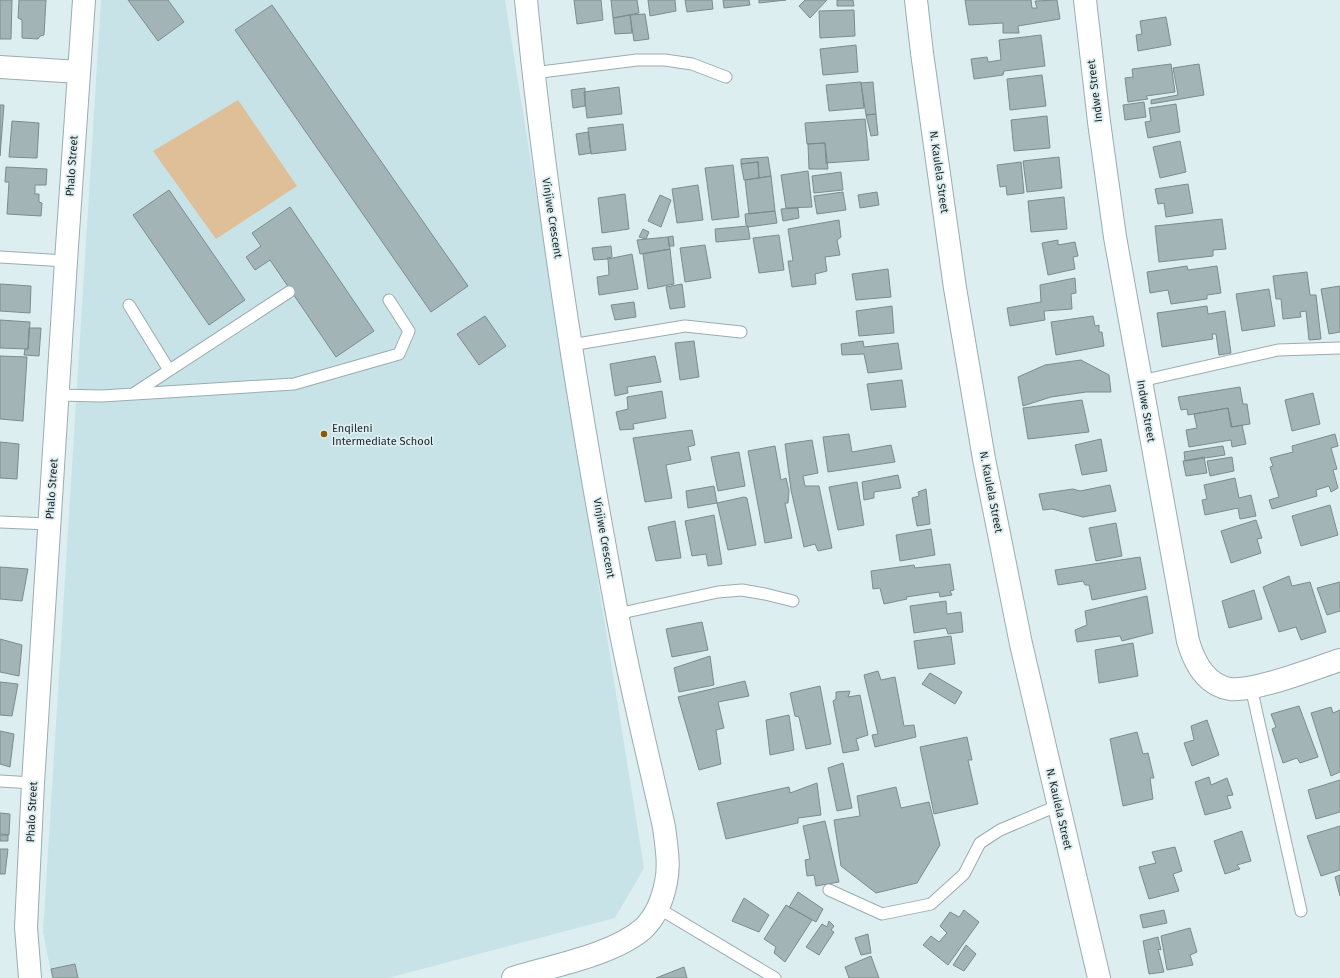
<svg xmlns="http://www.w3.org/2000/svg" width="1340" height="978" viewBox="0 0 1340 978" font-family="'Fira Sans',sans-serif">
<style>
.built{fill:#c8e3e7}
.green{fill:#debf97}
.building{fill:#a3b4b6;stroke:#7c8c8e}
.lines{fill:none;stroke-linecap:round;stroke-linejoin:round}
.lane-casing{stroke:#9bacae;stroke-width:13}
.street-casing{stroke:#9bacae;stroke-width:24}
.secondary-casing{stroke:#9bacae;stroke-width:24}
.lane{stroke:#fff;stroke-width:11}
.street{stroke:#fff;stroke-width:22}
.secondary{stroke:#fff;stroke-width:22}
.poi-dot{fill:#8b5b02;stroke:#dceef0;stroke-width:1.5}
.labels{text-anchor:middle;dominant-baseline:central;stroke-width:3.5;stroke-linejoin:round;paint-order:stroke}
.street-label{font-size:11px;fill:#232a2b;stroke:#dceef0}
.poi-label{font-size:11px;fill:#232a2b;stroke:#dceef0;text-anchor:start}
</style>
<rect width="100%" height="100%" fill="#dceef0"/>
<path class="built" d="M101,0H505L644,868L615,918L388,978H52L43,932Z"/>
<path class="green" d="M238,100L297,186L216,239L153,151Z"/>
<path class="building" d="M0,0H12L11,39H0Z
M19,0H46L44,35L40,36L38,39L22,38V20L18,18Z
M128,0H168L184,22L158,41Z
M574,0H601L603,20L577,24Z
M611,0H637L639,13L613,18Z
M648,0H675L676,11L650,16Z
M685,0H712L713,9L687,12Z
M723,0H749L750,5L724,8Z
M759,0H786L759,3Z
M805,0H827L810,18L799,6Z
M837,0H853L854,6H837Z
M965,0H1031L1032,8H1037L1035,1L1057,0L1060,19L1018,26L1019,33H1003V23L969,25Z
M272,5L468,286L431,312L235,30Z
M854,10L855,36L820,38L819,11Z
M645,14L649,39L634,41L630,15Z
M630,15L632,33L615,34L613,18Z
M1166,17L1171,45L1138,51L1136,35L1142,34L1140,21Z
M1041,35L1045,66L1004,71L1003,75L974,79L971,59L987,57L988,62L1001,60L999,40Z
M856,45L858,72L823,75L820,49Z
M1171,64L1175,92L1146,96L1148,99L1128,102L1125,78L1133,77L1132,69Z
M1199,64L1204,95L1151,104V100L1178,95L1173,68Z
M1042,75L1046,106L1010,110L1007,79Z
M861,82L864,108L829,111L826,85Z
M873,82L876,114L866,115L861,83Z
M619,87L622,114L587,118L584,92Z
M585,88V106L573,108L571,90Z
M1144,102L1146,117L1125,120L1123,105Z
M1176,104L1180,132L1148,138L1145,122L1151,121L1149,108Z
M0,105H4L0,156Z
M876,114L878,135L871,136L866,115Z
M1047,116L1050,148L1014,151L1011,120Z
M865,119L869,160L826,163L825,143L807,144L805,123Z
M12,121L39,123L37,158L9,157Z
M623,124L626,150L591,154L588,128Z
M588,132L591,153L579,155L576,134Z
M1180,141L1186,172L1160,178L1153,147Z
M825,143L828,169H809L808,144Z
M768,157L771,176L759,178L758,162L741,164V159Z
M1059,157L1062,188L1027,192L1023,161Z
M758,162L759,178L744,180L741,164Z
M1021,162L1024,193L1007,195L1006,186L1000,187L997,165Z
M733,165L739,217L712,220L705,168Z
M6,167L47,169L46,185H35V194H39V202L42,203L41,216L7,214L9,182H5Z
M808,171L812,207L786,208L781,175Z
M841,172L843,190L814,193L812,176Z
M771,176L775,211L749,214L745,180Z
M1188,184L1193,213L1166,217L1164,203L1158,204L1155,189Z
M698,185L703,220L677,223L672,189Z
M169,190L245,300L209,325L133,215Z
M843,192L846,210L817,214L814,196Z
M877,192L879,205L860,208L858,195Z
M625,194L629,229L602,233L598,198Z
M660,195L671,200L661,227L648,221Z
M1064,197L1067,229L1031,232L1028,201Z
M290,207L374,331L336,357L270,260L255,270L246,257L261,246L252,233Z
M798,208L799,218L783,221L781,209Z
M775,211L777,223L748,227L746,225L745,214Z
M1222,219L1226,249L1213,250V256L1159,262L1155,226Z
M839,220L841,237L837,240L840,255L825,257L827,271L815,274L816,284L792,287L788,261H793L788,229Z
M748,226L750,239L716,242L715,229Z
M643,229L649,232L646,239L639,237Z
M779,235L784,270L759,273L753,238Z
M673,236L674,246H669L668,237Z
M668,237L670,249L640,254L637,240Z
M1058,240V245L1075,242L1078,256L1073,257L1075,269L1048,275L1042,243Z
M705,245L711,278L685,282L680,248Z
M611,246L612,257L607,258L608,259L594,260L592,248Z
M670,249L674,284L648,289L643,254Z
M632,254L638,289L599,295L597,277L609,275L608,259Z
M1187,266L1188,270L1217,266L1221,293L1207,295V299L1171,304L1168,290L1150,293L1147,272Z
M888,269L891,297L856,300L852,274Z
M1307,272L1310,295H1316L1321,339L1309,340L1306,311L1300,312L1301,317L1283,319L1281,299H1276L1273,276Z
M1075,278L1076,293L1071,294L1072,309L1044,311L1045,320L1010,326L1007,308L1041,302L1040,285Z
M0,284L31,286L30,313L0,311Z
M682,284L685,307L670,309L666,287Z
M1340,286V332L1329,334L1321,289Z
M1269,289L1275,326L1242,331L1236,294Z
M634,302L636,317L615,320L611,305Z
M892,306L894,333L859,336L856,311Z
M1207,306L1208,314L1225,311L1231,353L1219,355L1216,334H1212L1213,339L1162,347L1157,313Z
M485,316L506,346L479,365L457,334Z
M1093,316L1095,326L1099,325V332H1102L1104,346L1056,355L1051,322Z
M0,320L30,322L28,349L0,348Z
M29,328H41L39,356L24,355L25,349H28Z
M694,341L699,377L680,380L675,343Z
M863,341L864,347L898,343L902,369L868,373L864,354L842,355L841,344Z
M0,356L27,357L23,421L0,419Z
M655,356L661,382L627,387L628,393L615,396L610,364Z
M1081,360L1109,375L1111,392H1086L1051,397L1023,406L1018,377L1045,365Z
M902,380L906,407L871,410L867,384Z
M1240,387L1243,404H1247L1250,424L1231,427L1228,408L1188,415L1187,409L1181,410L1178,397Z
M662,391L666,418L633,424L634,429L620,430L616,412L628,409L627,397Z
M1313,393L1320,424L1292,431L1285,400Z
M1082,400L1089,432L1028,439L1023,408Z
M1228,408L1232,427L1242,425L1246,444L1232,447L1231,440L1189,447L1186,430L1197,428L1194,414Z
M692,430L695,445L688,447L691,460L666,465L672,498L645,502L633,438Z
M849,434L852,452L891,445L895,462L828,472L823,437Z
M1335,434L1338,446L1331,448L1337,469L1333,470L1338,488L1331,492L1329,486L1316,490L1317,496L1272,509L1269,500L1279,497L1270,467L1273,466L1270,458L1293,452L1292,446Z
M1101,439L1107,471L1082,475L1075,445Z
M812,440L818,473L803,476L805,486H819L832,548L818,551L815,544L804,547L791,490L785,444Z
M0,442L19,444L17,479L0,478Z
M775,446L781,480L786,478L789,491L788,503H785L792,538L765,543L748,451Z
M1223,446L1225,455L1185,461L1184,452Z
M739,452L745,486L718,491L711,457Z
M1204,457L1207,473L1186,476L1183,461Z
M1232,457L1234,471L1210,476L1207,461Z
M898,475L901,488L874,492V498L864,500L862,482Z
M1235,478L1239,498L1251,495L1256,516L1240,519L1238,508L1205,515L1202,500L1207,499L1204,485Z
M857,482L864,525L838,530L829,487Z
M1110,485L1116,511L1083,517L1052,509L1043,510L1039,494L1073,489L1080,491Z
M714,486L717,503L688,508L686,491Z
M926,489L930,524L917,526L912,498L919,496L918,492Z
M744,497L747,498L756,545L728,550L717,503Z
M1330,505L1338,535L1301,546L1292,516Z
M714,515L722,564L708,566L706,554L692,556L685,521Z
M1256,520L1262,538L1257,539L1261,553L1231,563L1221,531Z
M675,521L681,558L656,561L648,527Z
M1116,523L1122,556L1096,561L1089,528Z
M931,529L935,555L900,561L896,535Z
M1140,557L1146,589L1092,600L1089,585H1085L1083,581L1058,585L1055,570Z
M950,564L954,590L950,591L952,595L940,597L939,592L906,597L907,599L884,604L880,588L873,589L871,571L914,565L915,568Z
M0,567L28,569L22,601L0,599Z
M1289,576L1292,586L1310,582L1326,632L1301,640L1296,627L1279,632L1263,587Z
M1340,582V611L1327,615L1317,588Z
M1254,590L1262,619L1229,628L1222,601Z
M1147,596L1153,633L1122,641L1120,636L1077,642L1075,630L1087,625L1085,611Z
M946,601L947,614L961,612L963,632L948,634L946,628L914,633L910,606Z
M702,622L708,650L672,657L666,629Z
M951,636L955,664L918,669L914,641Z
M0,639L22,645L19,676L0,672Z
M1133,643L1138,676L1099,683L1095,650Z
M710,656L714,685L679,692L674,668Z
M878,671L881,680L895,677L904,726L914,725L916,737L875,747L872,735L878,734L864,675Z
M930,673L962,692L955,704L922,684Z
M745,681L749,696L718,702L724,728L716,730L721,764L699,770L678,697Z
M0,682L18,684L12,716L0,715Z
M820,686L831,744L806,749L799,717L795,716L790,693Z
M850,691L848,697L860,695L868,735L856,739L859,750L843,753L833,701L836,699V692Z
M1299,706L1318,757L1300,763L1297,758L1283,763L1272,729L1276,727L1271,714Z
M1331,707L1333,713L1340,710V772L1331,776L1311,713Z
M789,715L794,750L770,755L766,720Z
M1207,720L1219,755L1192,766L1184,743L1194,740L1191,726Z
M0,731L14,734L10,767L0,764Z
M1137,732L1143,754L1148,753L1154,778H1150L1153,799L1123,806L1110,739Z
M967,737L972,760H968L978,804L934,814L920,747Z
M843,763L852,808L837,811L828,768Z
M1209,777L1211,785L1227,778L1233,795L1227,796L1231,808L1205,815L1195,782Z
M1340,780V812L1316,819L1308,790Z
M817,783L821,815L798,818V823L726,839L717,803L789,787L790,793Z
M896,787L901,808L929,802L940,845L917,883L876,893L841,866L834,820L860,816L857,796Z
M0,813L10,814L9,835L0,834Z
M825,821L839,882L816,886L814,875L807,876L805,860L810,859L803,826Z
M1340,826V870L1321,876L1307,836Z
M1242,831L1251,861L1237,865L1240,869L1225,874L1214,841Z
M0,835H8V841H0Z
M1175,847L1182,871L1173,874L1179,891L1149,899L1139,867L1156,863L1152,852Z
M0,849H8L5,874H0Z
M1340,875V896L1335,877Z
M798,892L823,909L816,922L789,907Z
M744,898L769,915L759,932L732,921Z
M786,905L812,920L785,962L774,953L776,947L764,939Z
M964,910L979,922L948,965L923,945L931,936L939,942L947,933L940,926L950,912L959,917Z
M1164,910L1167,923L1143,928L1140,915Z
M829,921L834,926L831,930L834,932L819,955L806,947L822,924L827,927Z
M1190,928L1197,952L1190,955L1193,965L1167,970L1161,936Z
M868,934L871,953L861,955L855,938Z
M1158,937L1161,950L1158,949L1164,972L1149,974L1143,941Z
M966,945L976,954L964,971L953,965Z
M871,956L879,978H849L845,967Z
M75,964L78,978H53L51,969Z
M684,967L687,978H656Z"/>
<g class="lines">
<g class="lane-casing">
<path id="lane" d="M533,73L637,60H665L692,64L726,77
M0,257L66,261
M129,305L169,370
M571,345L685,326L741,332
M1141,381L1278,350L1340,348
M133,394L289,292
M57,395L102,396L294,384L399,354L409,331L389,300
M0,522L49,524
M617,614L718,592L742,590L765,594L793,601
M1251,687L1301,911
M0,781L33,783
M829,890L882,914L931,904L964,874L980,843L1000,830L1059,805
M658,908L775,978"/>
</g>
<g class="street-casing">
<path id="street" d="M1085,0L1099,122L1115,237L1188,641C1194,662 1206,685 1230,689C1254,692 1315,668 1340,660
M0,67L79,72
M30,978L26,927L33,783L66,261L84,0
M513,978C551,966 614,955 644,928C656,916 663,898 666,882C670,864 666,844 664,827C648,755 630,684 617,613C579,410 546,205 526,0"/>
</g>
<g class="secondary-casing">
<path id="secondary" d="M916,0L922,53L955,288L984,459L1021,644L1099,978"/>
</g>
<use href="#lane" class="lane"/>
<use href="#street" class="street"/>
<use href="#secondary" class="secondary"/>
</g>
<circle class="poi-dot" cx="324" cy="434" r="4"/>
<g class="labels">
<g class="street-label">
<text transform="translate(1095 91) rotate(-97)">Indwe Street</text>
<text transform="translate(72 166) rotate(-86)">Phalo Street</text>
<text transform="translate(939 172) rotate(82)">N. Kaulela Street</text>
<text transform="translate(552 218) rotate(81)">Vinjiwe Crescent</text>
<text transform="translate(1146 411) rotate(80)">Indwe Street</text>
<text transform="translate(52 489) rotate(-86)">Phalo Street</text>
<text transform="translate(991 492) rotate(79)">N. Kaulela Street</text>
<text transform="translate(604 538) rotate(80)">Vinjiwe Crescent</text>
<text transform="translate(1059 809) rotate(77)">N. Kaulela Street</text>
<text transform="translate(32 812) rotate(-87)">Phalo Street</text>
</g>
<g class="poi-label">
<text x="332" y="428">Enqileni<tspan x="332" dy="13">Intermediate School</tspan></text>
</g>
</g>
</svg>
